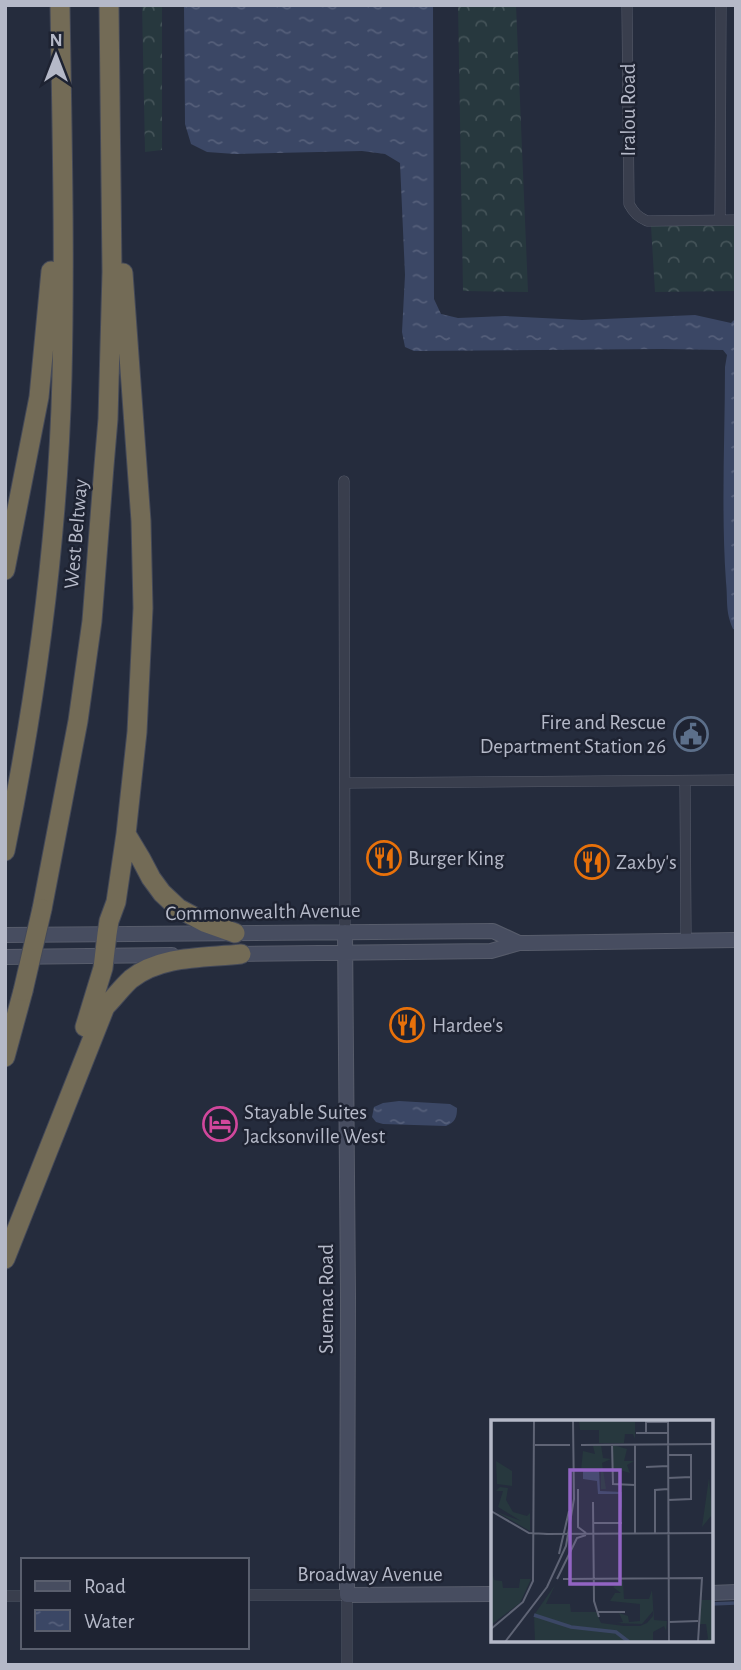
<svg xmlns="http://www.w3.org/2000/svg" width="741" height="1670" viewBox="0 0 741 1670" font-family="'Alegreya Sans',sans-serif">
<style>
.forest{fill:url(#forest-crowns)}
.water{fill:url(#water-ripples)}
.lines{fill:none;stroke-linecap:round;stroke-linejoin:round}
.stream{stroke:#3b4765;stroke-width:3.5}
.street-casing{stroke:#575c6b;stroke-width:11}
.secondary-casing{stroke:#575c6b;stroke-width:16}
.highway-casing{stroke:#444958;stroke-width:21}
.street{stroke:#393e4d;stroke-width:10}
.secondary{stroke:#474d60;stroke-width:14}
.highway{stroke:#736b56;stroke-width:19}
.highway-bridge-casing{stroke:#444958;stroke-width:21;stroke-linecap:butt}
.highway-bridge{stroke:#736b56;stroke-width:19}
.labels{text-anchor:middle;dominant-baseline:central;stroke-width:5;stroke-linejoin:round;paint-order:stroke}
.street-label{font-size:21px;fill:#b5b9c8;stroke:#1e2332}
.poi-label{font-size:21px;fill:#b5b9c8;stroke:#1e2332;text-anchor:start}
.inset-river{fill:none;stroke:#3b4765;stroke-width:3.5}
.inset-road{fill:none;stroke:#5f6475;stroke-width:2}
.view{fill:#9264c3;fill-opacity:0.15;stroke:#9264c3;stroke-width:3.5}
.inset-edge{fill:none;stroke:#b5b9c8;stroke-width:3.5}
</style>
<defs>
<pattern id="forest-crowns" width="20" height="18" patternUnits="userSpaceOnUse" patternTransform="scale(1.75)"><rect width="20" height="18" fill="#27383e"/><path d="M2 6a3 3 0 1 1 6 0M12 15a3 3 0 1 1 6 0" fill="none" stroke="#445358"/></pattern>
<pattern id="water-ripples" width="26" height="14" patternUnits="userSpaceOnUse" patternTransform="scale(1.75)"><rect width="26" height="14" fill="#3b4765"/><path d="M2 4q2-2 4 0t4 0M15 11q2-2 4 0t4 0" fill="none" stroke="#555f7a"/></pattern>
</defs>
<rect width="100%" height="100%" fill="#252c3d"/>
<path class="forest" d="M142,5H162V150L145,152Z
M458,5H516L528,292L463,291Z
M736,225V291L655,292L651,226Z"/>
<path class="water" d="M184,5H433L434,299L441,314L458,318L505,316L582,320L695,315L731,323L736,318V630L733,629C725,611 728,601 726,582C721,510 725,438 725,367L727,355L723,350L663,349L414,351L405,347L402,332L405,275L400,163L385,154L362,151L235,154L207,152L191,144L185,124Z
M399,1101L450,1104L457,1108C457,1118 455,1122 446,1126L383,1124L376,1122L372,1117L374,1107L383,1103Z"/>
<g class="lines">
<path class="stream" d="M711,1604L736,1603"/>
<g class="street-casing">
<path id="street" d="M627,5L629,204C634,213 638,217 647,221L736,220
M720,220L721,5
M344,481L345,932
M685,781L686,940
M345,783L736,780
M247,1595H347V1665
M5,1596H23"/>
</g>
<g class="secondary-casing">
<path id="secondary" d="M345,932L348,1297L347,1595L492,1594
M5,935L493,931L519,943
M234,954L491,951L519,943H527L736,940
M5,957L172,955
M711,1593L736,1592"/>
</g>
<g class="highway-casing">
<path id="highway" d="M123,273L141,521L143,608L137,732L126,834L141,859L151,878L162,893L178,908L204,922L235,933
M5,570L39,397L51,271
M5,851C37,695 58,536 62,377C65,253 62,129 60,5
M42,909L78,721L92,621L104,466L108,419L112,272L109,5
M85,1027L103,968L107,934L109,921L116,902L126,834
M5,1057L23,991
M5,1259L105,1007C114,998 122,987 131,979C161,955 205,958 241,954"/>
</g>
<use href="#street" class="street"/>
<use href="#secondary" class="secondary"/>
<use href="#highway" class="highway"/>
<g class="highway-bridge-casing">
<path id="highway-bridge" d="M23,991L42,909"/>
</g>
<use href="#highway-bridge" class="highway-bridge"/>
</g>
<defs>
<g id="civic-ring" transform="scale(1.75)"><circle r="9.5" fill="#1e2332" stroke="#5c6f8a" stroke-width="1.5"/><path d="M-.6-6.5H3V-4.5H.6V-3L4-1V1h2V6H-6V1h2V-1L-.6-3ZM-1.2 2.5V6h2.4V2.5Z" fill="#5c6f8a"/></g>
<g id="restaurant-ring" transform="scale(1.75)"><circle r="9.5" fill="#1e2332" stroke="#e8710a" stroke-width="1.5"/><path d="M-5-6h1v4h1v-4h1v4h1v-4h1v5L-1.5 .5V6h-2V.5L-5-1ZM5-6V6H3V1.5H1.5Q1.5-4 5-6Z" fill="#e8710a"/></g>
<g id="hotel-ring" transform="scale(1.75)"><circle r="9.5" fill="#1e2332" stroke="#d1479c" stroke-width="1.5"/><path d="M-6-4.5h1.5V1H6V5H4.5V3h-9V5H-6ZM-4 0a1.8 1.8 0 1 1 3.6 0ZM.5 0V-2.5h3Q6-2.5 6 0Z" fill="#d1479c"/></g>
</defs>
<g fill-rule="evenodd">
<use href="#civic-ring" x="691" y="734"/>
<use href="#restaurant-ring" x="384" y="858"/>
<use href="#restaurant-ring" x="592" y="862"/>
<use href="#restaurant-ring" x="407" y="1025"/>
<use href="#hotel-ring" x="220" y="1124"/>
</g>
<g class="labels">
<g class="street-label">
<text transform="translate(628 110) rotate(-90)">Iralou Road</text>
<text transform="translate(76 534) rotate(-85)">West Beltway</text>
<text transform="translate(263 912) rotate(-1)">Commonwealth Avenue</text>
<text transform="translate(326 1299) rotate(-90)">Suemac Road</text>
<text x="370" y="1574">Broadway Avenue</text>
</g>
<g class="poi-label">
<text x="666" y="722" text-anchor="end">Fire and Rescue<tspan x="666" dy="24">Department Station 26</tspan></text>
<text x="408" y="858">Burger King</text>
<text x="616" y="862">Zaxby's</text>
<text x="432" y="1025">Hardee's</text>
<text x="244" y="1112">Stayable Suites<tspan x="244" dy="24">Jacksonville West</tspan></text>
</g>
</g>
<g transform="translate(491 1420)">
<rect width="222" height="222" fill="#252c3d"/>
<path d="M88,0L144,2V19L142,14H134L133,23H108V10H89ZM110,25L112,38L120,39L111,43L115,69H110V48H90L89,60L92,31L104,34L102,26ZM122,25L136,29L133,41H143L136,45L139,53L122,48ZM5,41L21,51V66L6,64ZM218,58L222,103L220,96L211,107ZM9,67L17,68L15,80L22,92L36,96L39,93V111L6,92L30,101L7,87L12,71H5ZM0,147L3,160L11,161L12,168H28L29,159H40L29,183L1,204ZM132,160L133,179H158L161,170L163,200L176,201L175,211L173,206L162,212V222H44L43,195L64,165L55,184H79L80,192H105L110,203L133,206H149L156,203L162,196V191L151,204L126,203L132,202L128,193L137,196L138,202L149,201V184L119,181L124,173H130L122,167ZM210,180H222V222H208L217,219L215,204H208Z" fill="#27383e"/>
<path d="M108,49L109,71L131,72V93L128,74H107L106,61L92,59V49Z" fill="#3b4765"/>
<path class="inset-river" d="M43,195L80,207L125,212L138,222"/>
<path class="inset-road" d="M177,0L178,222M145,13H177M155,13V2H177M121,24L122,64L144,65M144,24V114M44,25H79M90,25L223,24M177,35H200V79L177,80M155,47L177,46M177,58L200,57M87,69V107L95,113M102,82L103,181L108,197M0,91L38,113L57,114M102,103H131M55,114L223,113M164,114V70L177,69M68,134L78,91M66,159L86,118L95,115M72,159L211,158L207,222M107,192H134M178,202L207,201M0,209L32,182L42,161L43,0M14,222L56,167L75,126L83,79L82,0"/>
<path class="view" d="M79,50H129V164H79Z"/>
<rect width="222" height="222" class="inset-edge"/>
</g>
<rect width="741" height="1670" fill="none" stroke="#b5b9c8" stroke-width="14"/>
<rect x="21" y="1558" width="228" height="91" fill="#1e2332" stroke="#5a5f6e" stroke-width="2"/>
<rect x="35" y="1581" width="35" height="10" fill="#474d60" stroke="#5a5f6e" stroke-width="2"/>
<text x="84" y="1593" font-size="21" fill="#b5b9c8">Road</text>
<rect x="35" y="1610" width="35" height="21" fill="url(#water-ripples)" stroke="#5a5f6e" stroke-width="2"/>
<text x="84" y="1628" font-size="21" fill="#b5b9c8">Water</text>
<g transform="translate(56 56)" stroke="#1e2332" stroke-width="5" paint-order="stroke">
<path d="M0-5L12 26L0 18L-12 26Z" fill="#b5b9c8"/>
<text y="-10" font-size="19" font-weight="bold" text-anchor="middle" fill="#b5b9c8">N</text>
</g>
</svg>
